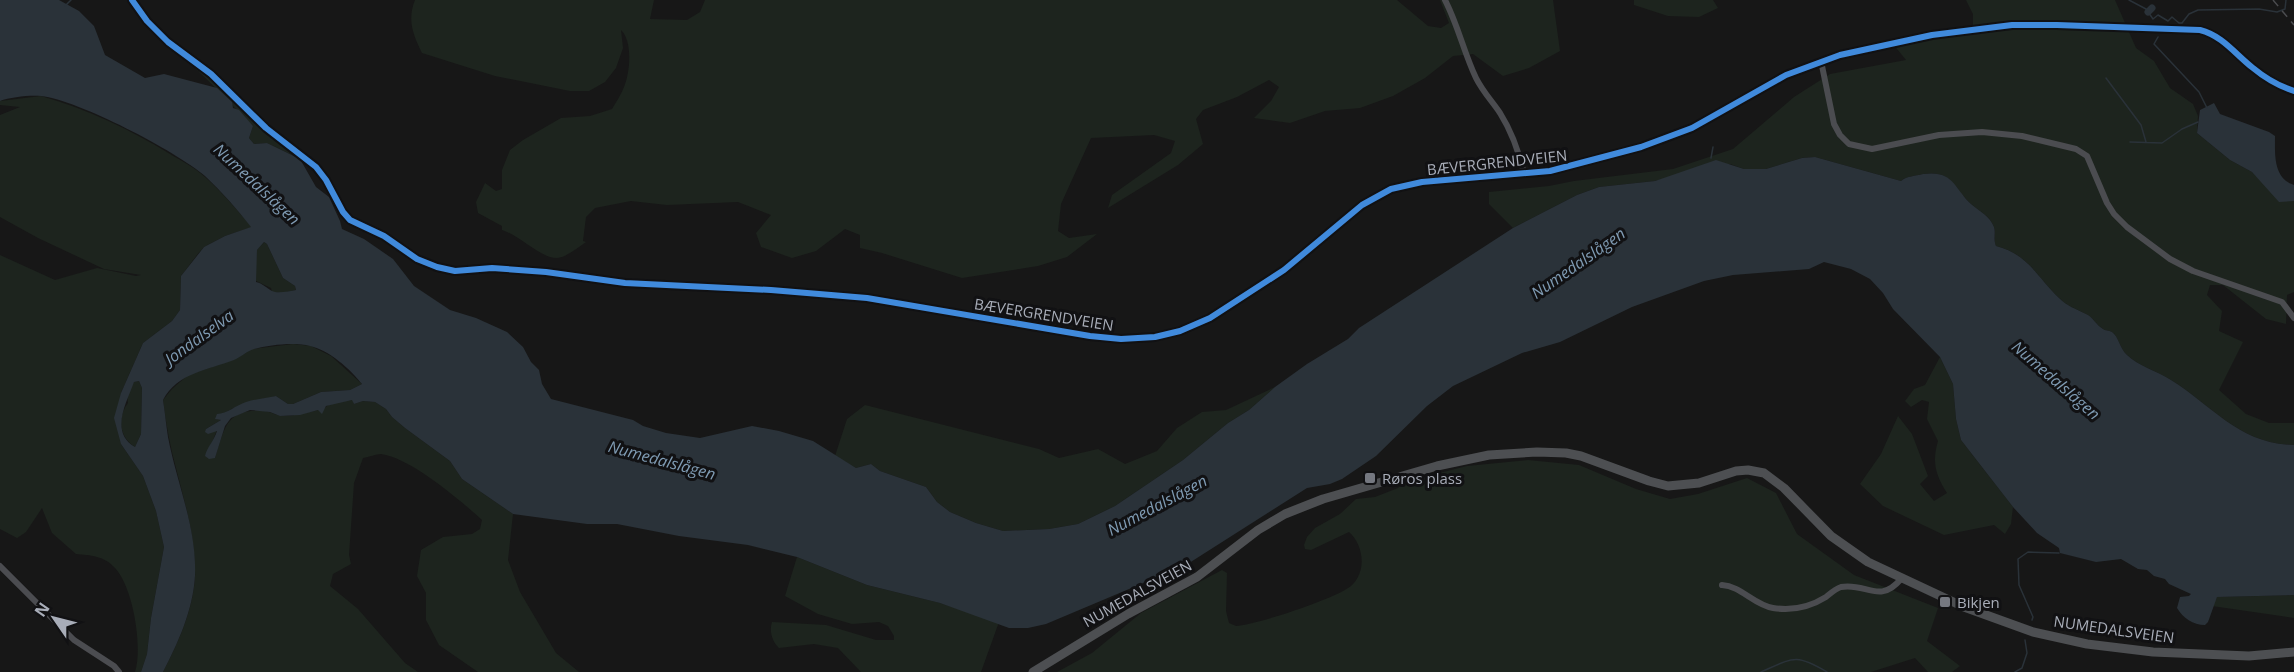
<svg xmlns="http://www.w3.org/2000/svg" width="2294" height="672" viewBox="0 0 2294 672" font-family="'Open Sans',sans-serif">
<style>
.green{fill:#1d241e}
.water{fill:#2a3239;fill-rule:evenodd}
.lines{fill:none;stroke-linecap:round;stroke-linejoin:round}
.stream{stroke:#2a3239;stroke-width:1.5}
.canal{stroke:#2a3239;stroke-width:7}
.street{stroke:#4b4c50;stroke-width:6}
.secondary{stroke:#4a4a4e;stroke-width:8}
.primary{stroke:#4d4f52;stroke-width:9}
.rail{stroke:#4b4c4f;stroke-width:1.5;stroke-dasharray:8 6;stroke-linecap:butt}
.cycleway-casing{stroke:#111113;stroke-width:10}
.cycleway{stroke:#408adc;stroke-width:6}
.poi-dot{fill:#757880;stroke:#111113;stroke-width:2}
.labels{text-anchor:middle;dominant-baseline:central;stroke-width:6;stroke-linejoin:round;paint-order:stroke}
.street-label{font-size:15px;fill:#a8adb8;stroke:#111113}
.poi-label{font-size:15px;fill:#a8adb8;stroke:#111113;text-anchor:start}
.water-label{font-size:16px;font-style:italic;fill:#7f9bb3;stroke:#111113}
</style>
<rect width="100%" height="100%" fill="#171717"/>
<path class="green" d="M415,0H654L650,19L687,20L700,12L705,0H1397L1428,26L1441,28L1449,23L1440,0H1553L1560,51L1529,68L1503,76L1473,54L1453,56L1425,78L1393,96L1360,108L1325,111L1290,123L1254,118L1271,101L1279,87L1269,80L1237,97L1203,110L1196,119L1203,144L1178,165L1108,208L1112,195L1171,153L1175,141L1154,135L1091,138L1061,204L1058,231L1069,238L1097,234L1067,257L1038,266L962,278L882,253L860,248V235L845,229L816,251L792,258L761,247L756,233L771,215L738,202L667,205L631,201L595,208L586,217L583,241L586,242C577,248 567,257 557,258C540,258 519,235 502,230V226L478,213L476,202L485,183L496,191L502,189V170L510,150L523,140L561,118L590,116L612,109C616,102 621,95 624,87C630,73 633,41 621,30L623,48L616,68L605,82L589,91H570L495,76L422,53C413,35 407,20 415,0Z
M1634,0H1713L1718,8L1699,17L1668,16L1634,5Z
M1966,0H2115L2136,48L2154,61L2170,88L2193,104L2198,116L2197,133L2230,160L2252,172L2264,184L2294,201V292L2287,295L2286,324L2266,319L2223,285H2210L2207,295L2222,311L2219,331L2243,342L2219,390L2246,414L2269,423H2294V445C2239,444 2213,406 2171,380C2157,371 2138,366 2127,355C2120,349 2119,337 2112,332C2109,330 2105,331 2103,329C2096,325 2093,317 2086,314C2076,309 2067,306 2059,298C2037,277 2028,254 1996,246C1993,239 1996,233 1994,227C1990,216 1979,211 1971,204C1953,188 1954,170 1923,174C1915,176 1907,176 1901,181L1815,157L1802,158L1766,169H1744L1730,164L1655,181L1599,187L1577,195L1513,228L1489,204V192L1549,186L1574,181L1673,169L1733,149L1794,97L1830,74L1906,60L1893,44L1973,27V14Z
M186,60L224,90L300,159L267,143L254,144L249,138L253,126C230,104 210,81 186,60Z
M41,96C87,109 129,129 170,154C182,161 195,168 205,177C222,192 237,210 252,227L225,236L204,247L197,255L181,276L180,310L172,321L143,343L121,393V444L143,476L156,511L164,547L151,618L147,654L141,672H135C143,647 133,587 115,568C105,556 90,555 76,554L52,533L42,508L26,532L17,538L0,529V255L55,280L97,268L136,276L141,275L104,269L38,238L0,217V115L20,107L0,105V101Z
M264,242L267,244L283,278L295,286L296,290L282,293L272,292L271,288L254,280L257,250Z
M293,344L311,346L331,356L362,384L350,390L321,392L293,404H288L276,396C254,401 235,404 216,419L221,420L206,429L217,430L211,445L215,458C225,426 227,408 265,411C272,412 277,416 283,416C297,416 310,411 324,409C330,401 344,401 353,400L354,404L363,401L375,402L386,409L392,417L405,428L450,461L462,479L513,514L508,560L520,592L556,653L579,672H478L439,645L426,620V593L417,576L421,550L443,537L472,534L480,529L482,520C460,500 411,458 381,454C376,454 369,457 363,458L354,483L349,555L351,564L333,574L330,586L358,609L405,663L418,672H163C178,643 193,610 195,577C196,539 185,504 176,468C170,446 166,424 163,400L172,389L188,375L235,359L252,349Z
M1940,357L1953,384L1956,419L1961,440L2013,507L2011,524L2005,534L1994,525L1944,535L1883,506L1860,484L1881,454L1898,416L1912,434L1928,476L1920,484L1934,501L1947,493C1935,475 1932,461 1938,441L1927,419L1929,402L1922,400L1911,407L1905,401L1914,389L1925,385Z
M139,381L142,388L141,434L135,447C119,437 117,417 128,403L127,394L134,382Z
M1275,387L1249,410L1228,423L1183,460L1115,506L1078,524L1049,529L1003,531L976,523L950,512L937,502L926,487L880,471L871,464L856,468L835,456L847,419L865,405L1039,449L1059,458L1098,449L1125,464L1157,451L1177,428L1202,412L1226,410Z
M1528,460L1579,465L1636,489L1670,499L1698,494L1747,478L1776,493L1797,534L1854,575L1938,608L1927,641L1960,666L1952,672H1928L1915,658L1871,672H1057L1092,653L1141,613L1222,570L1227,573L1226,611L1229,623L1236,626C1256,625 1337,598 1351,586C1367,572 1364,545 1349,532L1311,550L1305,549L1304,545L1307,537L1315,528L1340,514L1356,499L1375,497L1398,488L1404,482L1467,466Z
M797,557L867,585L940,603L999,622L981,672H861L838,648L814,644L779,648C772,641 769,631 772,622L826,625L876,640H894V636L888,626L879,622L852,624L818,614L785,596Z
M2294,595V618L2212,606L2217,597Z"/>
<path class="water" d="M0,0H59L79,11L94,26L105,55L145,78L164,74L217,88L232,102L233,108L239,110L253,126L249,138L254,144L267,143L300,159L316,187L329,197L340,221L342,229L364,239L393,259L414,286L450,310L476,318L507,332L523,347L531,362L539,370L542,384L551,399L633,420L643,426L666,433L700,438L752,426L779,431L813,441L856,468L871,464L880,471L926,487L937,502L950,512L976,523L1003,531L1049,529L1078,524L1115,506L1183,460L1228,423L1249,410L1275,387L1307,364L1348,339L1359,328L1513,228L1577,195L1599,187L1655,181L1716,160L1744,169H1766L1802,158L1815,157L1901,181C1907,176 1915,176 1923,174C1954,170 1953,187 1971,204C1979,211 1990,216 1994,227C1996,233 1993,239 1996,246C2028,254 2037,277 2059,298C2067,306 2076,309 2086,314C2093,317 2096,325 2103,329C2105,331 2109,330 2112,332C2119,337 2120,349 2127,355C2138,366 2157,371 2171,380C2213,406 2239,444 2294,445V595L2217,597L2208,622L2205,625C2193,625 2183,618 2177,608L2180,597L2189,596L2191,594L2169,584L2165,579L2154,576L2147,570L2138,569L2121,559L2096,562L2060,553L2059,548L2037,533L2013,507L1961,440L1956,419L1953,384L1940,357L1893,309L1883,293L1870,279L1851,269L1824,262L1809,269L1733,275L1704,281L1632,307L1560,342L1522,353L1453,386L1427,406L1376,456L1342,479L1330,484L1307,488L1186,565L1046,624L1028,628H1009L940,603L867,585L797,557L748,545L679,536L617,524H587L513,514L462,479L450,461L405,428L392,417L386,409L375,402L363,401L354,404L352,400L326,406L322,414L318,410L300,415L280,416L270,412L250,410L231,418L225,426L215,458L209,459L205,456C207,447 214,441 217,431L208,434L205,432L206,429L221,420L215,419L217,414C227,414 236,405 246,402C256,399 266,398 276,396L288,404H293L321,392L350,390L362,384C350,369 329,350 310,346C294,342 270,345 254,349C247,351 241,357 234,360C208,370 177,373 163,400C165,412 166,425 168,437C177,484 197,528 195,576C193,610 178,643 163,672H141L147,654L151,618L164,547L156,511L143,476L121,444L114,418L121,393L143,343L172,321L180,310L181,276L204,247L225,236L251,227C237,209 222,192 205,176C176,151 78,100 41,96C30,95 10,97 0,101ZM264,242L267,244L283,278L295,286L296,290C289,291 278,294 272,291C266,288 264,284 256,282L257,250ZM139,381L142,388L141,434L135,447C109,432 127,402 134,382Z
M2214,103L2220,114L2269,132L2275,136C2275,154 2273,178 2294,185V201L2279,202L2252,172L2230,160L2197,133L2200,110Z"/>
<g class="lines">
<path class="stream" d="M2129,0L2146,9L2153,19L2158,15L2168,21L2172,17L2179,23H2182L2189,14L2198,10L2259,9L2277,12L2285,9L2286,0
M65,6L71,0
M2158,37L2154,44L2199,92L2207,108
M2106,78L2141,125L2146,142
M2130,142L2162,143L2182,129L2198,122
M1711,158L1713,147
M2032,620L2033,617L2019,585L2018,559L2028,552L2059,553
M1761,672C1793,658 1795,653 1827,672
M2015,672L2022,668L2027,653L2025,640"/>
<path class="canal" d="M2148,12L2152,8"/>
<path class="street" d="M1445,0C1458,25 1464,53 1476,78C1483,92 1492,101 1500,113C1512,132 1519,152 1524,174
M1821,61L1834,124L1840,135L1849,144L1872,149L1939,135L1982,132L2022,136L2076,149L2087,156L2107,203L2114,214L2127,227L2170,259L2193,271L2282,302L2294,318
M0,566L74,640L114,666L119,672
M1722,585C1741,586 1754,605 1773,608C1792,611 1810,607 1826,597C1831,593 1835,589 1841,587C1866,582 1879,605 1901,579"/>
<path class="secondary" d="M132,0L147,21L168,42L211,74L266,128L316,167L326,180L343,212L350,220L384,236L417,259L437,267L455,271L492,268L546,272L625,283L771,290L867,298L1090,336L1121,339L1155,337L1180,331L1210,318L1284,270L1362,205L1391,189L1422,182L1550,171L1641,147L1692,128L1786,75L1840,55L1932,35L2012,25H2057L2200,30C2223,36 2235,54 2253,68C2265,78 2279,86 2294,91"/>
<path class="primary" d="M1033,672L1128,614L1197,577L1258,530L1285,514L1323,499L1437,466L1489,455L1537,452L1566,453L1581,456L1649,481L1668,486L1699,483L1736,471L1748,470L1764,473L1784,488L1831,536L1868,562L1964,607L2033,632L2087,644L2153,652L2249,656L2294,652"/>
<path class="rail" d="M2273,0L2294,25"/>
<g class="cycleway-casing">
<path id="cycleway" d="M132,0L147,21L168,42L211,74L266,128L316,167L326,180L343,212L350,220L384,236L417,259L437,267L455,271L492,268L546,272L625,283L771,290L867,298L1090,336L1121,339L1155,337L1180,331L1210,318L1284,270L1362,205L1391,189L1422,182L1550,171L1641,147L1692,128L1786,75L1840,55L1932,35L2012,25H2057L2200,30C2223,36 2235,54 2253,68C2265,78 2279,86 2294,91"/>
</g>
<use href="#cycleway" class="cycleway"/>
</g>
<g class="poi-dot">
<rect x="1364" y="472" width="12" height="12" rx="3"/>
<rect x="1939" y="596" width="12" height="12" rx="3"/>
</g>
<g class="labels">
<g class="street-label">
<text transform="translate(1497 162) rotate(-6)">BÆVERGRENDVEIEN</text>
<text transform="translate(1044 314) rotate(9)">BÆVERGRENDVEIEN</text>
<text transform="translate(1137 593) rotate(-29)">NUMEDALSVEIEN</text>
<text transform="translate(2114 629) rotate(8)">NUMEDALSVEIEN</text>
</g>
<g class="poi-label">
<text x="1382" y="478">Røros plass</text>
<text x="1957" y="602">Bikjen</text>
</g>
<g class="water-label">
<text transform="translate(257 184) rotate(43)">Numedalslågen</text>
<text transform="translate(1578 263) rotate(-35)">Numedalslågen</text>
<text transform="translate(199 337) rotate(-36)">Jondalselva</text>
<text transform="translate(2056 380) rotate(41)">Numedalslågen</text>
<text transform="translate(662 460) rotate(15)">Numedalslågen</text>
<text transform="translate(1157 505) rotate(-28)">Numedalslågen</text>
</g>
</g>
<g transform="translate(54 618) rotate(305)" stroke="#111113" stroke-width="4.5" paint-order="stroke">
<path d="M0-4.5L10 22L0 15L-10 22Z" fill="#a8adb8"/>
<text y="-9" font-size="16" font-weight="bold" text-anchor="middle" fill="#a8adb8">N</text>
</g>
</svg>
